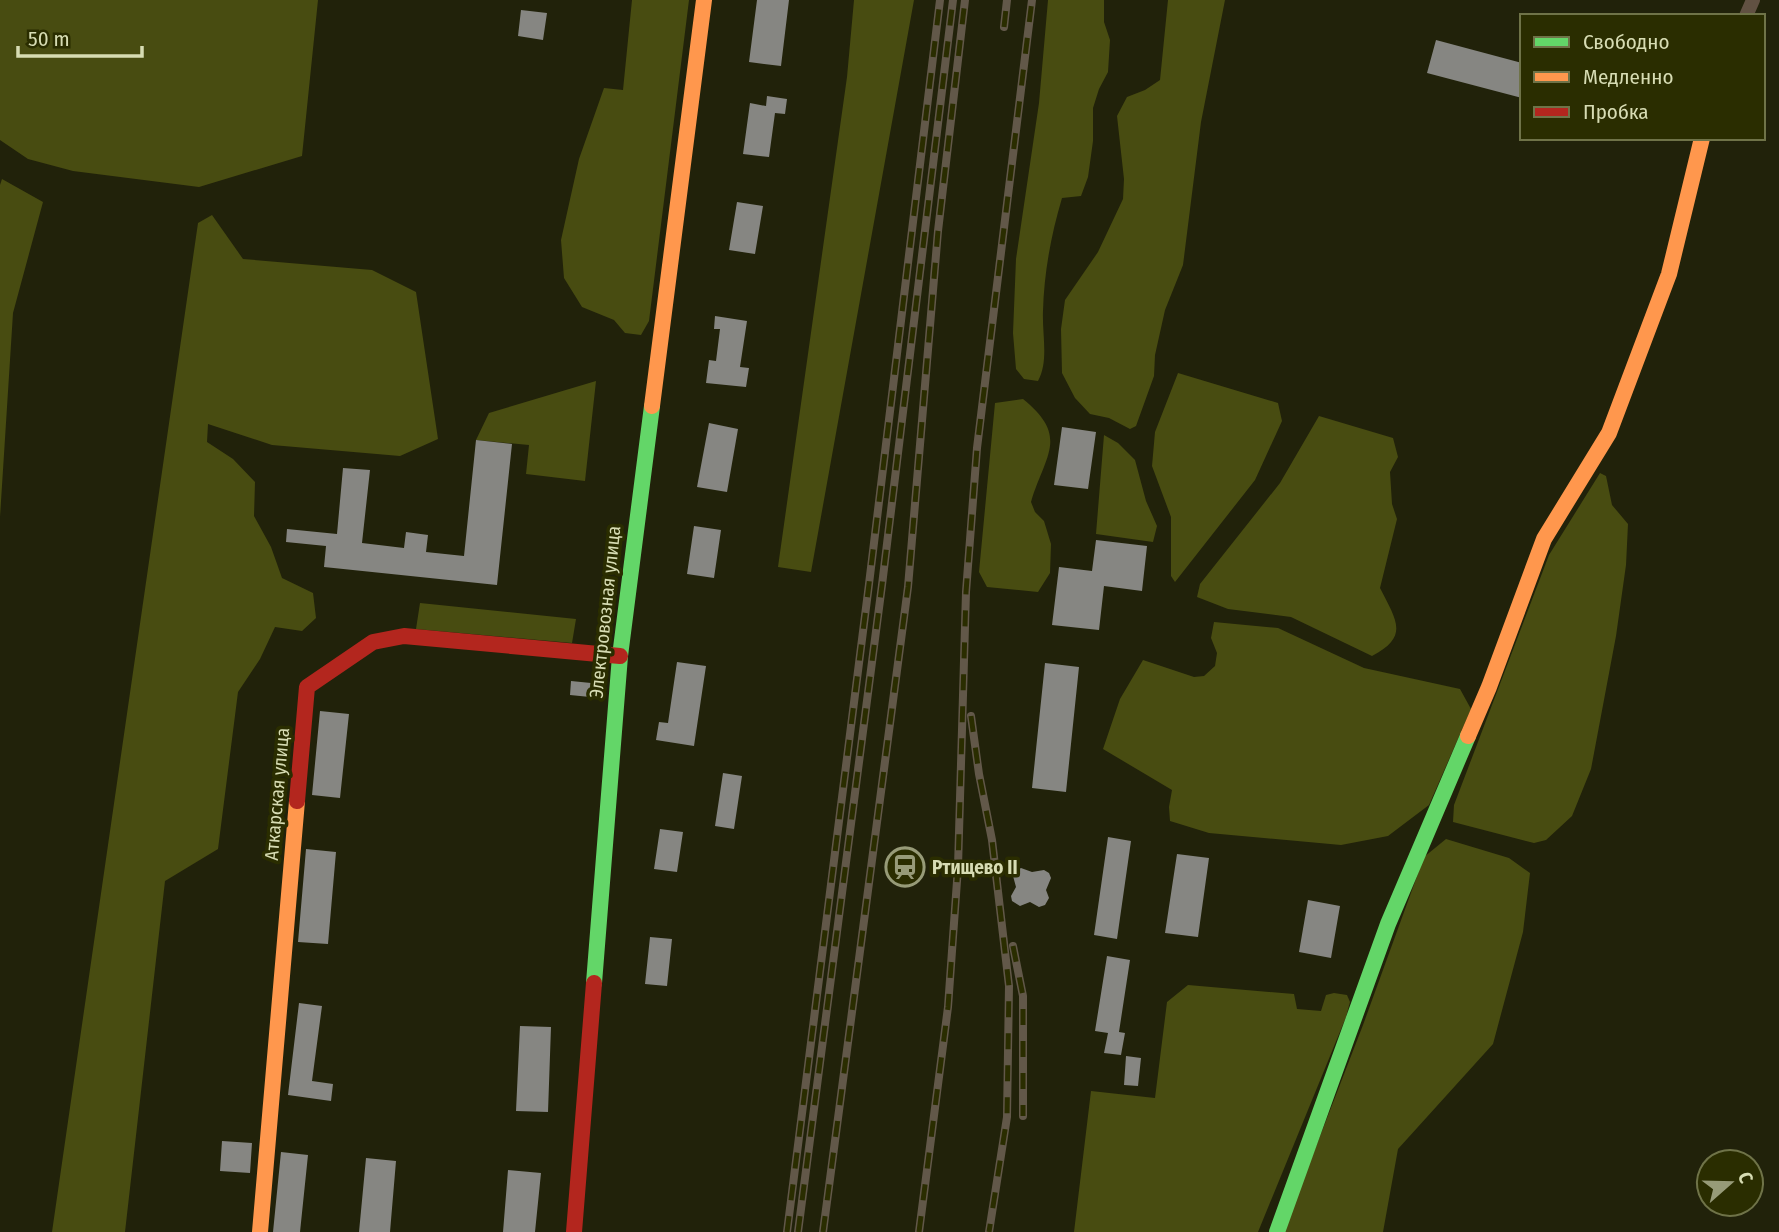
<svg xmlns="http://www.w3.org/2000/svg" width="1779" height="1232" viewBox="0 0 1779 1232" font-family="'Fira Sans Condensed',sans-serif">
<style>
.green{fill:#484c11}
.building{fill:#868682}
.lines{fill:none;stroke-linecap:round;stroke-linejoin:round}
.street{stroke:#615142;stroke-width:14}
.fast{stroke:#63d668;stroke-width:16}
.slow{stroke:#ff974d;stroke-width:16}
.jam{stroke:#b3261e;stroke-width:16}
.rail-casing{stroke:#625849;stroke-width:8}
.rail{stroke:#2a2d00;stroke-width:5;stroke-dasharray:16;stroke-linecap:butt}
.labels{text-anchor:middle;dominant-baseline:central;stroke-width:7;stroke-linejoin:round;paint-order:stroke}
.street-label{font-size:19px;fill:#d7dcb3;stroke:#2a2d00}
.poi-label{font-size:19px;font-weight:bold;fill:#d7dcb3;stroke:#2a2d00;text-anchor:start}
</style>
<rect width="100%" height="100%" fill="#21220a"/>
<path class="green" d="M0,0H318L302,156L199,187L73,171L28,159L0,140Z
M632,0H689L649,321L641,335L625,333L614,320L582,307L564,278L561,240L579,159L604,88L623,90Z
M854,0H914L811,572L778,567L847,77Z
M1048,0H1104V22L1110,40L1108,72L1099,89L1093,108V141L1088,177L1081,196L1062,198C1051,235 1044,273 1043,311C1042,335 1049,361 1038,381L1024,379L1016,369L1013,333L1016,259L1039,103Z
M1168,0H1225L1201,122L1183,265L1165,310L1155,355L1154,376L1136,426L1130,429L1109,418L1090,414L1075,398L1062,373L1061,329L1065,300L1098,252L1123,199L1124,179L1117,116L1127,97L1145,90L1160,80Z
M2,179L43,202L13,313L0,517V185Z
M212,215L243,259L372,270L416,292L438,439L400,456L272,445L208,424L207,442L233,459L255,482L254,516L271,547L282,578L313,593L316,618L302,631L275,627L260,659L238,692L218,849L165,881L125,1232H52L198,223Z
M1178,373L1278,403L1282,421L1255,480L1175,582L1171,576V517L1152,466L1155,432Z
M596,381L585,481L526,474L529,445L476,440L489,413Z
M1023,399C1070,437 1045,455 1031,502L1035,512L1044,521L1051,544L1050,573L1038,592L987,587L979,572L995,403Z
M1319,416L1393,438L1398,457L1390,472L1392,504L1397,519L1380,588C1396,620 1410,636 1372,656L1291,617L1228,609L1197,597L1200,584L1280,483Z
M1104,435L1118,443L1135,460L1146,501L1157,526L1153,542L1096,534Z
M1600,473L1606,476L1612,505L1628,524L1626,565L1616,636L1591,769L1572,816L1546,840L1534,843L1453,822L1454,805L1549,555Z
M420,603L576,619L572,643L416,629Z
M1214,622L1278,628L1364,668L1460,689L1471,709L1429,805L1388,836L1341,845L1209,833L1170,821L1169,807L1172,790L1103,749L1120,699L1143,660L1194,677L1204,676L1215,666L1217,653L1211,638Z
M1446,839L1509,858L1530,873L1523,932L1493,1044L1398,1149L1383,1232H1283L1363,1025L1424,857Z
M1188,985L1294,994L1297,1009L1321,1011L1326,995L1334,993L1347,995L1350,1002L1346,1017L1258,1232H1074L1091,1091L1155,1098L1167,1002Z"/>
<path class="building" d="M757,0H789L781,66L749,62Z
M521,10L547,13L543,40L518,36Z
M1436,40L1522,63V98L1427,73Z
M767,96L787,99L785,114L775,113L769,157L743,154L750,103L766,106Z
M737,202L763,206L755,254L729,250Z
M715,316L747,321L740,367L749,368L746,387L706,383L709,360L716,361L720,329H714Z
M709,423L738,429L727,492L697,487Z
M1062,427L1096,432L1088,489L1054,485Z
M476,440L512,444L497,585L324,567L326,546L286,542L287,529L337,534L343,468L370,470L362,543L404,548L406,532L428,535L426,552L464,556Z
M694,526L721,530L714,578L687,574Z
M1096,540L1147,546L1142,591L1104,586L1099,630L1052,625L1059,567L1092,571Z
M677,662L706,666L694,746L656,740L659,722L668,723Z
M1045,663L1079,667L1066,792L1032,788Z
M571,681L591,683L590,697L570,695Z
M320,711L349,714L340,798L312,795Z
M723,773L742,776L734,829L715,826Z
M660,829L683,832L677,872L654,869Z
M1108,837L1131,841L1117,939L1094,935Z
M306,849L336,852L328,944L298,942Z
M1177,854L1209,858L1198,937L1165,933Z
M1021,868L1032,872L1044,870L1049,873L1051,878L1046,890L1049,898L1045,905L1039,907L1030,902L1020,906L1012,901L1011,896L1016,887L1013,876L1015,871Z
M1308,900L1340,906L1331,958L1299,952Z
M650,937L672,939L667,986L645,984Z
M1107,956L1130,960L1119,1032L1125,1033L1121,1055L1104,1053L1108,1033L1095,1031Z
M299,1003L322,1006L312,1081L333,1084L331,1101L288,1095Z
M520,1026L551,1027L548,1112L516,1111Z
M1126,1056L1141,1058L1138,1086L1124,1085Z
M222,1141L252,1143L250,1173L220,1171Z
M281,1152L308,1155L300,1232H273Z
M366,1158L396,1161L390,1232H359Z
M508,1170L541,1173L535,1232H503Z"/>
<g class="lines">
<path class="street" d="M1746,16L1753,0"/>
<path class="fast" d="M594,983L620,656L652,406
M1277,1232L1388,924L1468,736"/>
<path class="slow" d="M652,406L704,0
M1468,736L1489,687L1544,539L1609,433L1669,274L1702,138
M260,1232L297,801"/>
<path class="jam" d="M297,801L307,687L373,642L404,636L620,656
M574,1232L594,983"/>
<g class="rail-casing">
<path id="rail" d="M1004,27L1007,0
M971,716L979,774L992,840L1009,986L1007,1117L989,1232
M1013,946L1023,996V1116
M787,1232L869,584L940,0
M798,1232L882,585L953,0
M823,1232L908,587L938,231L965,0
M919,1232L948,1007L958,867L966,592L977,448L1032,0"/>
</g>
<use href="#rail" class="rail"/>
</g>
<defs>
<g id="station-ring" transform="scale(2.0125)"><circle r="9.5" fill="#2a2d00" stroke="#979b78" stroke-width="1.5"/><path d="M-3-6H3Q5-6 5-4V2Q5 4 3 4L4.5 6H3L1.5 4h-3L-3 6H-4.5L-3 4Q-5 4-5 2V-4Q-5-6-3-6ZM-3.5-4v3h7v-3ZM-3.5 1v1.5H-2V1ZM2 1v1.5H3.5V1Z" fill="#979b78"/></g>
</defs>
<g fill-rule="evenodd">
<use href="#station-ring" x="905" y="867"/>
</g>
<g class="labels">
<g class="street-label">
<text transform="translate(605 612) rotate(-84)">Электровозная улица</text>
<text transform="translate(277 794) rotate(-85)">Аткарская улица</text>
</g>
<g class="poi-label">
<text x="932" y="867">Ртищево II</text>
</g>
</g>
<rect x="1520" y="14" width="245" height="126" fill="#2a2d00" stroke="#6f7348" stroke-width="2"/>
<rect x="1534" y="37" width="35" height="10" fill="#63d668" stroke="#6f7348" stroke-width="2"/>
<text x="1583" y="49" font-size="21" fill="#d7dcb3">Свободно</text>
<rect x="1534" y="72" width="35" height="10" fill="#ff974d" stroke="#6f7348" stroke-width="2"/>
<text x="1583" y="84" font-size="21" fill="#d7dcb3">Медленно</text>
<rect x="1534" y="107" width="35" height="10" fill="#b3261e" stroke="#6f7348" stroke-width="2"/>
<text x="1583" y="119" font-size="21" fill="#d7dcb3">Пробка</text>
<g transform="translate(1730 1183) rotate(70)"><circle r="33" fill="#2a2d00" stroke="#6f7348" stroke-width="2"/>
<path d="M0-5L12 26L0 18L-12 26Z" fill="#979b78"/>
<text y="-10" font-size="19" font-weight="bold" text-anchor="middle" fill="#d7dcb3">С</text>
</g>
<path d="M18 46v10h124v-10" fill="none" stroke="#d7dcb3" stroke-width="3.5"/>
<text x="28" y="46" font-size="21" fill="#d7dcb3" stroke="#2a2d00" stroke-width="5" paint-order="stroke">50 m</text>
</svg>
